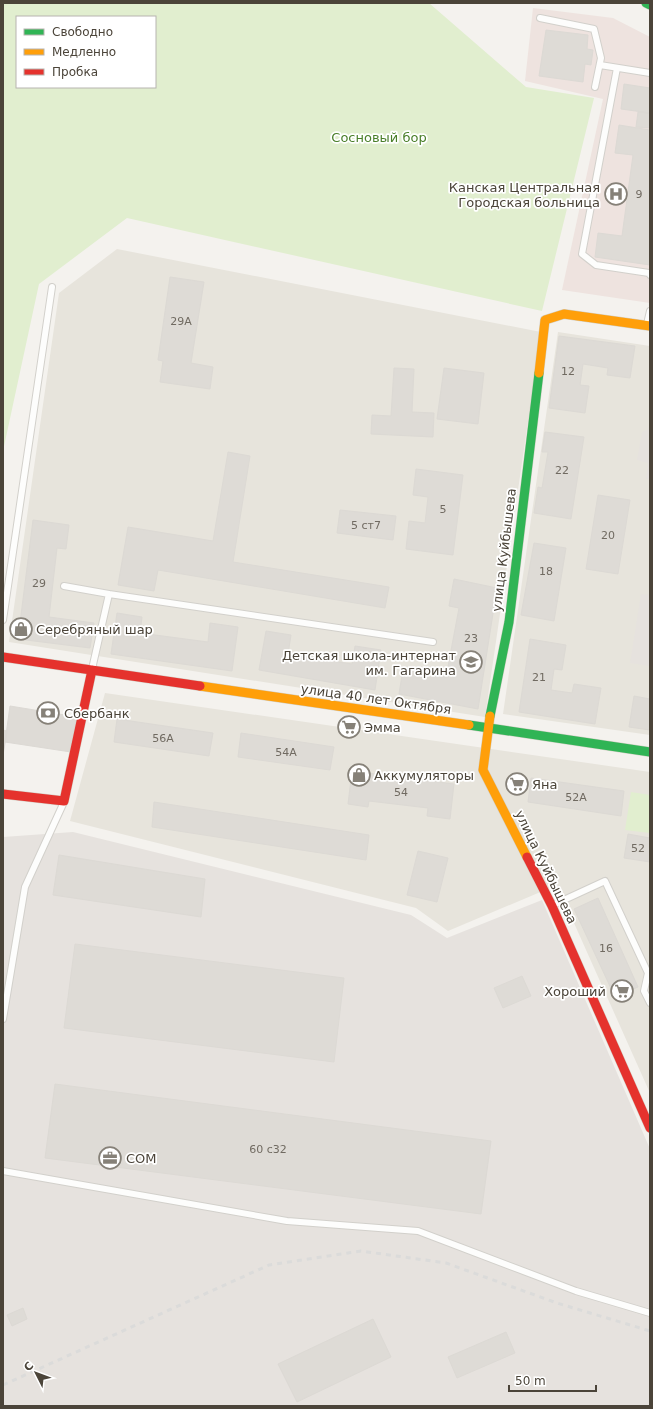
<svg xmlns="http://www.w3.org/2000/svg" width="653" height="1409" viewBox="0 0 653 1409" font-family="'DejaVu Sans',sans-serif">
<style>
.residential{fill:#e7e4dc}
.industrial{fill:#e6e2de}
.medical{fill:#eee3df}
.green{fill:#e1eecf;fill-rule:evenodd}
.building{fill:#dedbd6;stroke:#dcd9d4}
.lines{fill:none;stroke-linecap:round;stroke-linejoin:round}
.lane-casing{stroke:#d2d0cb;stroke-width:8}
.fast-casing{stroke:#d3cfc5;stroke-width:10}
.slow-casing{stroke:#d3cfc5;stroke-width:10}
.jam-casing{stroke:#d3cfc5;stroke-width:10}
.lane{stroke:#fdfdfc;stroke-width:6}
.fast{stroke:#30b455;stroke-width:9}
.slow{stroke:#ff9f0a;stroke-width:9}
.jam{stroke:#e5322d;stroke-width:9}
.rail{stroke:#dbdbda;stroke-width:3;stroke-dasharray:5 5;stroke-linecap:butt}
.labels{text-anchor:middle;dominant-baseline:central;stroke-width:3.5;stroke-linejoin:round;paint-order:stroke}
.number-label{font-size:11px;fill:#706a61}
.park-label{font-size:13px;fill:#4a7f2a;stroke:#fff}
.poi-label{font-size:13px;fill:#4b4439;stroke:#fff;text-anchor:start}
.street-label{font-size:13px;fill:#4b4439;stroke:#fff}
</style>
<rect width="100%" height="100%" fill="#f4f2ee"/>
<path class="residential" d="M117,249L541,332L485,717L9,642L59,293Z
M558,332L650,346V735L503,714Z
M105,693L650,772V1093L557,885L448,931L416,908L70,821Z"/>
<path class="industrial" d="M650,422V479H646L648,463L637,460L642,432L648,429Z
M641,594L650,595V666L630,663Z
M73,832L411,915L447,938L542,900L650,1149V1406H3V837Z"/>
<path class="medical" d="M533,8L613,18L650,37V303L562,290L603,99L525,81Z"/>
<path class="green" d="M3,3H429L526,87L594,98L542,311L127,218L39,284L3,451ZM17,17H155V87H17Z
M631,792L650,795V833L625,830Z"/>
<path class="building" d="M546,30L588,35L587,49L593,50L591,65L585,64L583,82L539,76Z
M624,84L650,88V113L621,109Z
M638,112L650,113V128L636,127Z
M619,125L650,130V265L595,257L598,233L622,236L633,155L615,153Z
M170,277L204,282L191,363L213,367L210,389L160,382L163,361L158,360Z
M559,336L635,346L630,378L607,375L608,368L583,364L580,385L589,386L585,413L549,408Z
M394,368L414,369L412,412L434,413L433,437L371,434L372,415L391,416Z
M444,368L484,373L478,424L437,419Z
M545,432L584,437L571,519L534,513L538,487L542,488L548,452H542Z
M228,452L250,456L233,562L389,587L385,608L158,570L154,591L118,585L128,527L213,541Z
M416,469L463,475L453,555L406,549L409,521L425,523L428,497L413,495Z
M598,495L630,500L618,574L586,569Z
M340,510L396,516L393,540L337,533Z
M33,520L69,525L66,549L57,548L49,617L94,623L90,648L18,639Z
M534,543L566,548L554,621L521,615Z
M454,579L497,588L478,709L399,694L403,669L446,677L459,608L449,606Z
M117,613L142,617L140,633L208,642L210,623L238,627L232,671L111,654Z
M266,631L291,635L288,654L352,664L355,646L381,650L375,690L259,670Z
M530,639L566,645L562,670L554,669L551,690L572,693L574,684L601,688L595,724L519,712Z
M634,696L650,699V730L629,727Z
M10,706L77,717L71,752L5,742Z
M117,719L213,733L209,756L114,742Z
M3,730L7,731L3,755Z
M241,733L334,747L330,770L238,757Z
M352,771L454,784L450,819L427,816L428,808L369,801L368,807L348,804Z
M531,778L624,791L621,816L528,802Z
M154,802L369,835L366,860L152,827Z
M628,834L650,838V862L624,858Z
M418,851L448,858L437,902L407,895Z
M59,855L205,879L201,917L53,895Z
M598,898L638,987L615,997L574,909Z
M75,944L344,978L334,1062L64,1028Z
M522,976L531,996L503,1008L494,988Z
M55,1084L491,1141L481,1214L45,1158Z
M23,1308L27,1319L12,1326L7,1315Z
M373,1319L391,1357L297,1402L278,1364Z
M506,1332L515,1353L457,1378L448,1357Z"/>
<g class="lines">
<g class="lane-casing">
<path id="lane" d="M540,18L594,29L601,58L595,87
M600,65L650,73
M617,68L582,254L596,265L649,273L650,275
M647,324L650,311
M64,586L109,594L433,642
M3,620L52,287
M92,669L109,594
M553,905L605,881L648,973L644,991L650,1003
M3,1019L25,887L64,802
M3,1171L287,1221L418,1231L576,1291L650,1313"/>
</g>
<g class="fast-casing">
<path id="fast" d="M646,3L650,5
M490,716L509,622L539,373
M469,725L650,752"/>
</g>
<g class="slow-casing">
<path id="slow" d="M539,373L545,320L564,314L650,326
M200,686L469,725
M490,716L483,770L527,857"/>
</g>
<g class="jam-casing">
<path id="jam" d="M3,657L200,686
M3,794L64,801L92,670
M527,857L552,906L650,1128"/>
</g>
<use href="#lane" class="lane"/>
<use href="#fast" class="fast"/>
<use href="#slow" class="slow"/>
<use href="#jam" class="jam"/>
<path class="rail" d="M3,1385L269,1265L361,1251L446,1263L557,1303L650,1331"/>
</g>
<defs>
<g id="hospital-ring" transform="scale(1.15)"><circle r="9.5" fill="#fff" stroke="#868178" stroke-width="1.5"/><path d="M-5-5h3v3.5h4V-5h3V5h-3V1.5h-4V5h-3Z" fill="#868178"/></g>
<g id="shop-ring" transform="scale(1.15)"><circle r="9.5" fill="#fff" stroke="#868178" stroke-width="1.5"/><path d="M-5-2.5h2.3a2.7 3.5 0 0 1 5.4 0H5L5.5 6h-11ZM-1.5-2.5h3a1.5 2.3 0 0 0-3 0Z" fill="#868178"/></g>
<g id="school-ring" transform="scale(1.15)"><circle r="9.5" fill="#fff" stroke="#868178" stroke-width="1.5"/><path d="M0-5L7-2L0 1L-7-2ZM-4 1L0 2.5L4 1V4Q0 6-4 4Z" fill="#868178"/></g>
<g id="bank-ring" transform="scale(1.15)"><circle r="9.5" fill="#fff" stroke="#868178" stroke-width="1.5"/><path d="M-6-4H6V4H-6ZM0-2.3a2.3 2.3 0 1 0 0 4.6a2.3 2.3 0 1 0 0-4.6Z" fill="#868178"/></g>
<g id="supermarket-ring" transform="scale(1.15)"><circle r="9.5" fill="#fff" stroke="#868178" stroke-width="1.5"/><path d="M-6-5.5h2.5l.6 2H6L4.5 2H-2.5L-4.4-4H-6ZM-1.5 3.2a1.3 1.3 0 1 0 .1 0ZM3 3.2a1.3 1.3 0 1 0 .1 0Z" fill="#868178"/></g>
<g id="office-ring" transform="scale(1.15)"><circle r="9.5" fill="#fff" stroke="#868178" stroke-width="1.5"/><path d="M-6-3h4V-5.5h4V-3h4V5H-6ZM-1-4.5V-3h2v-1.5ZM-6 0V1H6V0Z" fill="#868178"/></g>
</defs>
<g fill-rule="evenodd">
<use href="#hospital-ring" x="616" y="194"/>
<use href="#shop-ring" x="21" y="629"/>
<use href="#school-ring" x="471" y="662"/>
<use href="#bank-ring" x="48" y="713"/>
<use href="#supermarket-ring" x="349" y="727"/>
<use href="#shop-ring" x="359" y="775"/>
<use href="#supermarket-ring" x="517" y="784"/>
<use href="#supermarket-ring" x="622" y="991"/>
<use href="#office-ring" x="110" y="1158"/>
</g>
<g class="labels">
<g class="number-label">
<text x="639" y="194">9</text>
<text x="181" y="321">29А</text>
<text x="568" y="371">12</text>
<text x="562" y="470">22</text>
<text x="443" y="509">5</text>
<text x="366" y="525">5 ст7</text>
<text x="608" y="535">20</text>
<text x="546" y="571">18</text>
<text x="39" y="583">29</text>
<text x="471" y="638">23</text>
<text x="539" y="677">21</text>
<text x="163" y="738">56А</text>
<text x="286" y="752">54А</text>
<text x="401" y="792">54</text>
<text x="576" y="797">52А</text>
<text x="638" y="848">52</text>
<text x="606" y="948">16</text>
<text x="268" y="1149">60 с32</text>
</g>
<g class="park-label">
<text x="379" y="137">Сосновый бор</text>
</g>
<g class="poi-label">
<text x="600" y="187" text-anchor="end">Канская Центральная<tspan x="600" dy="15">Городская больница</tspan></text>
<text x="36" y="629">Серебряный шар</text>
<text x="456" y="655" text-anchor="end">Детская школа-интернат<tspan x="456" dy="15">им. Гагарина</tspan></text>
<text x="64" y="713">Сбербанк</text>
<text x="364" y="727">Эмма</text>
<text x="374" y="775">Аккумуляторы</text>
<text x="532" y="784">Яна</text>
<text x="606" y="991" text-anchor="end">Хороший</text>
<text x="126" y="1158">СОМ</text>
</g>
<g class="street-label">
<text transform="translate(504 550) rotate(-83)">улица Куйбышева</text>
<text transform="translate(376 699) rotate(8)">улица 40 лет Октября</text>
<text transform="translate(546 867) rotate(64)">улица Куйбышева</text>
</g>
</g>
<rect width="653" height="1409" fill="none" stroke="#4b4439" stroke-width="8"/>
<rect x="16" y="16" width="140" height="72" fill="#ffffff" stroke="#b7b4b0"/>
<rect x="24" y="29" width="20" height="6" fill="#30b455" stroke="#b7b4b0"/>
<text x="52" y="36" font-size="12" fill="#4b4439">Свободно</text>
<rect x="24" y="49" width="20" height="6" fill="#ff9f0a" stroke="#b7b4b0"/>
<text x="52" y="56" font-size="12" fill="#4b4439">Медленно</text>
<rect x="24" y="69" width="20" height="6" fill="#e5322d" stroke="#b7b4b0"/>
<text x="52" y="76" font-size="12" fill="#4b4439">Пробка</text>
<g transform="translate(36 1373) rotate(312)" stroke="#ffffff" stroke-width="3" paint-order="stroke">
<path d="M0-3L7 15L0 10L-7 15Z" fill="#4b4439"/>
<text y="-6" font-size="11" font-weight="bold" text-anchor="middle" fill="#4b4439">С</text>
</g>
<path d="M509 1385v6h87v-6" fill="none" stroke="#4b4439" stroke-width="2"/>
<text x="515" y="1385" font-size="12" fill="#4b4439" stroke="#ffffff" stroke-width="3" paint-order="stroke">50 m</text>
</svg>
